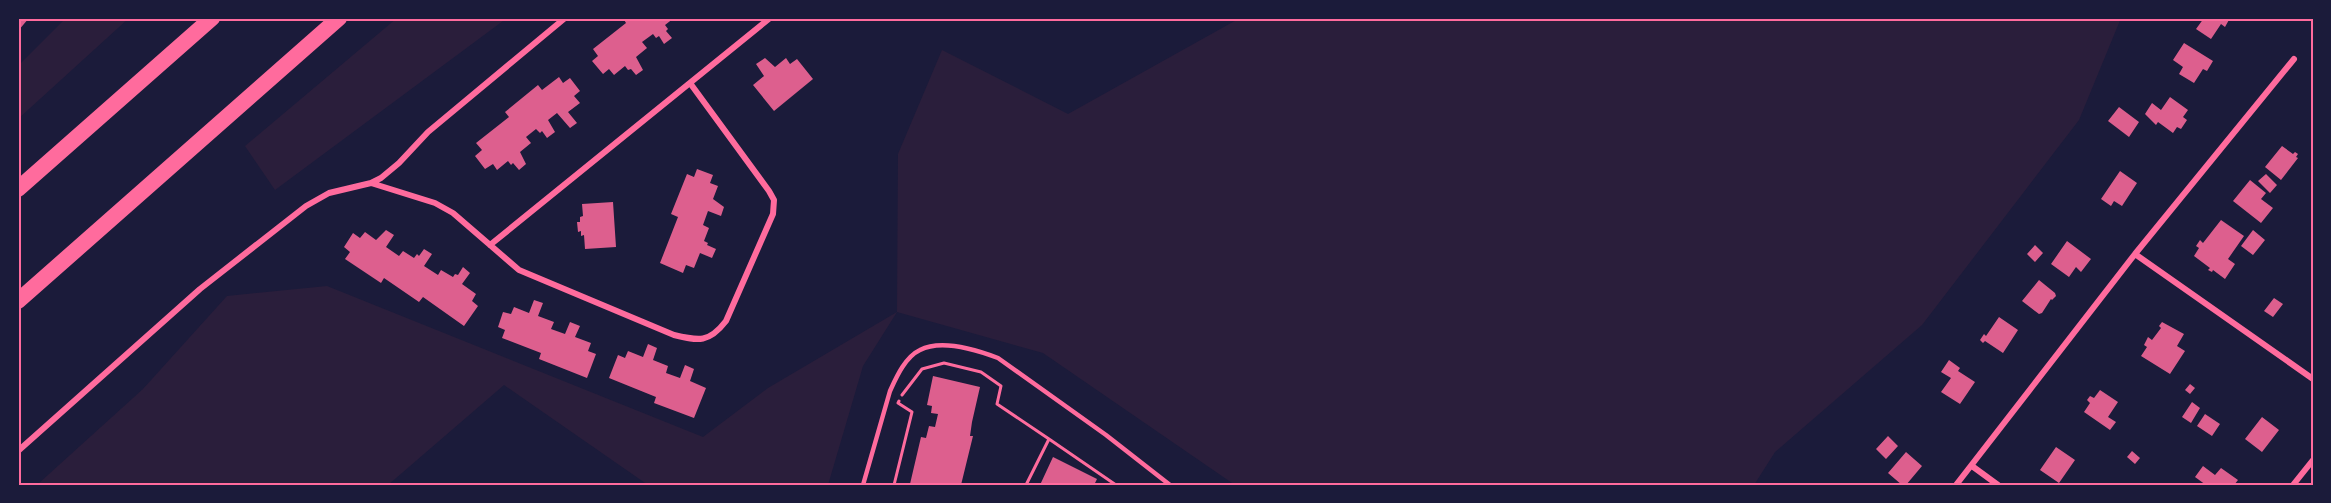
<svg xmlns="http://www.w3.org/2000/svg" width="2331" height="503" viewBox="0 0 2331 503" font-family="'PT Sans',sans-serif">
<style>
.green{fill:#2a1e3b}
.building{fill:#dd5f8e}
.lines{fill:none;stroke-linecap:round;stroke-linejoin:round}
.path{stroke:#ff6b9d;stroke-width:3}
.service{stroke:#ff6b9d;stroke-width:4.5}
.minor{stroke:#ff6b9d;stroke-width:6}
.motorway{stroke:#ff6b9d;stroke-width:16}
.neatline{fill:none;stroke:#ff6b9d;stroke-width:2}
</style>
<rect width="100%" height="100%" fill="#1b1b3a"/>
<path class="green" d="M66,18H129L18,119V66Z
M397,18H507L275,190L245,146Z
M1240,18H2121L2079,120L1922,325L1775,452L1754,485H1235L1043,353L897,312L863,366L828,485H648L504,385L388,485L38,484L143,389L227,296L327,286L703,437L768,388L897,312L898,154L942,50L1068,114Z"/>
<path class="building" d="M18,18H29L18,31Z
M623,18H674L665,25L668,29L666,31L672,38L664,44L659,36L656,38L653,34L642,42L647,48L636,57L643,70L636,75L631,69L628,70L625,66L614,75L609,69L603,74L592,61L598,56L593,49L626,23Z
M2204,18H2230L2225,27L2221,24L2211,39L2196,29Z
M2184,43L2213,61L2207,71L2203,69L2194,83L2179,74L2183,67L2173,60Z
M765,58L775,67L786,58L790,64L797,59L813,79L774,111L753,85L764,76L756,64Z
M559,77L563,83L570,78L580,91L574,96L580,103L568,112L577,123L570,128L557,113L548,120L555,132L547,138L542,131L540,133L536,129L526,137L531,143L520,152L526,164L519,170L513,163L511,165L508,161L497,170L493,164L485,169L475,156L482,150L476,143L509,117L505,112L538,85L542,90Z
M2170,97L2188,110L2183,117L2187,120L2181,129L2177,127L2173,133L2158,122L2156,125L2145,114L2152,103L2161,110Z
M2119,107L2139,122L2129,137L2108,121Z
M2282,146L2293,154L2295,152L2298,154L2296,157L2298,158L2281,180L2265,167Z
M697,169L713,175L710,183L718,186L713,199L724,207L721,216L708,211L703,225L709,228L704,241L708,243L707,245L716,249L712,258L700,253L694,268L686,265L683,273L660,263L678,217L671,214L687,174L694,177Z
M2120,171L2137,183L2122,206L2114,201L2111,206L2101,199Z
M2266,174L2277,185L2270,193L2258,181Z
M2250,180L2266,193L2261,199L2273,208L2261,223L2233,201Z
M613,202L616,247L585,249L584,235L581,236V231L578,232L577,222H580V217L583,216L582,204Z
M2221,220L2244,236L2228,259L2235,264L2225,279L2213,270L2212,272L2208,270L2210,268L2194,256L2199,248L2196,246L2200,240L2203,243Z
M386,230L394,235L386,247L399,256L403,251L414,258L417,254L419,256L424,249L432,254L424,266L438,275L441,270L453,277L455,274L458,275L463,267L470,273L462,284L476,294L472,301L478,306L464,326L423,297L419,302L384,278L381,283L345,259L350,252L344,247L353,233L360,238L365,232L376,240Z
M2253,230L2265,240L2253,255L2241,246Z
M2067,241L2091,259L2081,272L2076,267L2069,277L2051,264Z
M2035,245L2043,253L2035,262L2027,254Z
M2039,280L2055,293L2056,296L2052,300L2051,299L2042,313L2039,314L2022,301Z
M2274,298L2283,304L2273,317L2264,311Z
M534,300L543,303L538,316L554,322L551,329L565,334L570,322L580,326L575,337L591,343L588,351L596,354L587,378L539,359L541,353L502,338L505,330L498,327L503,312L511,314L514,307L529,313Z
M1999,317L2018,330L2003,353L1985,341L1983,343L1980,340L1984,334L1986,336Z
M2162,322L2184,334L2177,346L2185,351L2170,374L2141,356L2147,347L2144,345L2148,337L2152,340L2161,328L2159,326Z
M648,344L657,348L653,360L668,366L666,373L680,378L685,365L694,369L690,381L706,388L694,418L654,403L656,397L609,378L618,355L625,358L628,351L643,357Z
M1949,360L1960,368L1958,371L1975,382L1960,404L1941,392L1951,378L1941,372Z
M933,376L980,387L972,422L970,436H973L961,485L910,484L921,437L926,438L929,426L935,427L938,414L931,413L932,406L927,405Z
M2190,384L2195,388L2190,394L2185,390Z
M2100,390L2118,402L2108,417L2116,422L2110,430L2084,412L2090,403L2087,400L2090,396L2094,398Z
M2192,402L2200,408L2191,423L2182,417Z
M2205,414L2220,424L2212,436L2197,426Z
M2262,417L2279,430L2262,452L2245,439Z
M1888,436L1898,446L1886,459L1876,449Z
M2056,447L2075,460L2059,483L2040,470Z
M2132,451L2140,458L2135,464L2127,457Z
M1906,452L1922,466L1906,485H1902L1888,473Z
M1053,457L1097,479L1094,485H1040Z
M2203,466L2215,475L2221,468L2238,480L2234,485H2206L2195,477Z"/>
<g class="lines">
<path class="path" d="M902,395L922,369L944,363L981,372L1001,386L997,404L1049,439
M894,485L912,412L898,403L899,401
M1026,485L1049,439L1116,485"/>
<path class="service" d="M863,485L890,391C896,378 905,357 920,350C941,339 977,350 998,358L1106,435L1170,485"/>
<path class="minor" d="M371,183L435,203L453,213L519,270L674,335C699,341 709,343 726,321L773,214L774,200L769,191L690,83
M490,245L770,18
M2135,254L2313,379
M18,451L200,289L306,206L329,193L371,183L381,178L399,163L428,132L565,18
M1972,466L1998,485
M1956,485L2135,254L2294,59
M2293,485L2313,460"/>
<path class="motorway" d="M18,189L212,18
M18,301L339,18"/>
</g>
<rect width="2331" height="503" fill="none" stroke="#1b1b3a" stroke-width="39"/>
<rect x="20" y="20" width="2292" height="464" class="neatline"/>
</svg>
